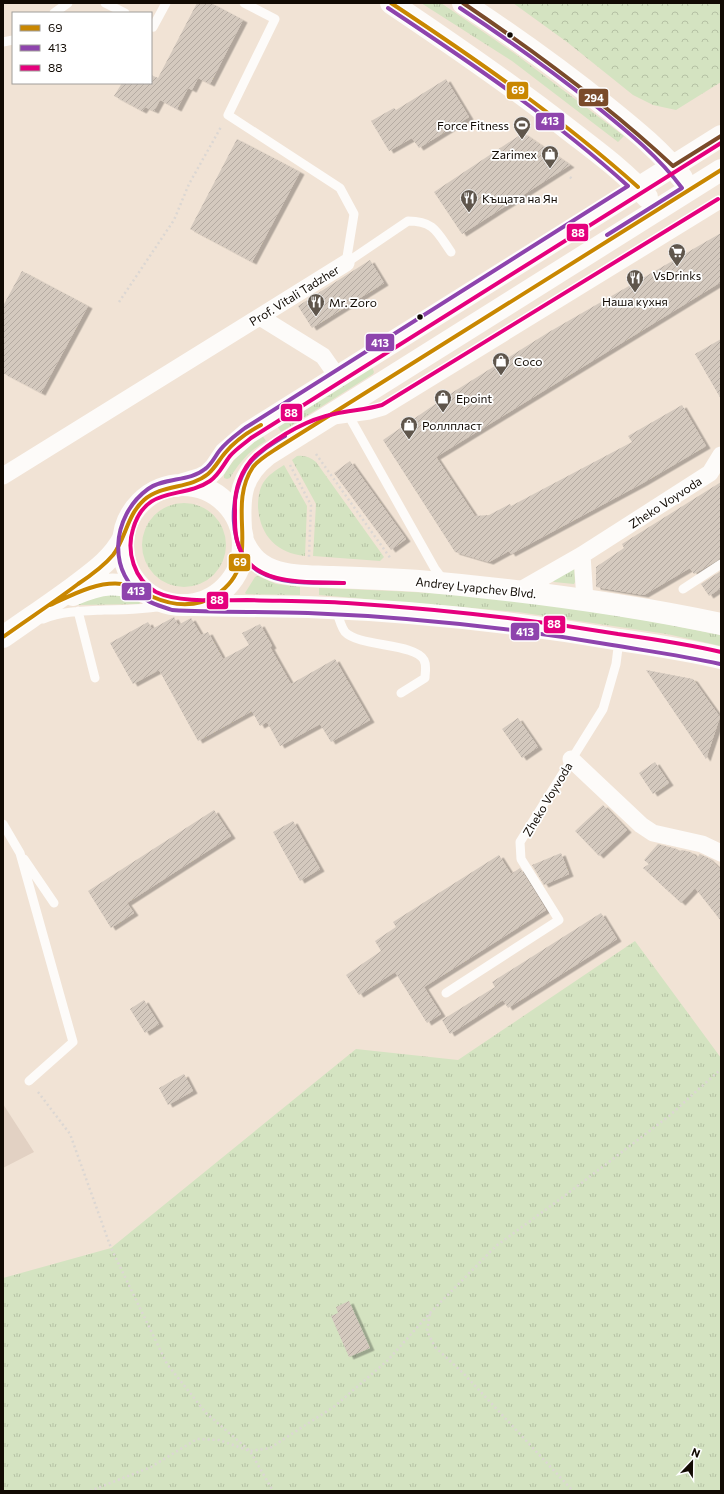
<svg xmlns="http://www.w3.org/2000/svg" width="724" height="1494" viewBox="0 0 724 1494" font-family="Commissioner,sans-serif">
<style>
.education{fill:#e2d1c3}
.grass{fill:url(#grass-tufts)}
.forest{fill:url(#forest-crowns)}
.building{fill:url(#building-hatch);filter:url(#shadow)}
.lines{fill:none;stroke-linecap:round;stroke-linejoin:round}
.path{stroke:#dcd7d3;stroke-width:2.5;stroke-dasharray:2 3;stroke-linecap:butt}
.lane{stroke:#fdfbf9;stroke-width:9}
.street{stroke:#fdfbf9;stroke-width:17}
.secondary{stroke:#fdfbf9;stroke-width:22}
.bus-1-casing{stroke:#fff;stroke-width:7}
.bus-2-casing{stroke:#fff;stroke-width:7}
.bus-3-casing{stroke:#fff;stroke-width:7}
.bus-4-casing{stroke:#fff;stroke-width:7}
.bus-1{stroke:#c98701;stroke-width:4}
.bus-2{stroke:#8e44ad;stroke-width:4}
.bus-3{stroke:#e5007d;stroke-width:4}
.bus-4{stroke:#7a4b2a;stroke-width:4}
.bus-dot{fill:#110a03;stroke:#fff;stroke-width:1.5}
.labels{text-anchor:middle;dominant-baseline:central;stroke-width:3.5;stroke-linejoin:round;paint-order:stroke}
.poi-label{font-size:12px;fill:#110a03;stroke:#fff;text-anchor:start}
.street-label{font-size:12px;fill:#110a03;stroke:#fff}
.line-badge{stroke:#fff;stroke-width:1.5}
.badge-label{font-size:11px;text-anchor:middle;font-weight:bold;fill:#fff}
</style>
<defs>
<pattern id="grass-tufts" width="24" height="20" patternUnits="userSpaceOnUse"><rect width="24" height="20" fill="#d4e3c1"/><path d="M3 7l-1-3M5 7V3M7 7l1-3M15 17l-1-3M17 17v-4M19 17l1-3" fill="none" stroke="#b5c1a4"/></pattern>
<pattern id="forest-crowns" width="20" height="18" patternUnits="userSpaceOnUse"><rect width="20" height="18" fill="#d4e3c1"/><path d="M2 6a3 3 0 1 1 6 0M12 15a3 3 0 1 1 6 0" fill="none" stroke="#b5c1a4"/></pattern>
<pattern id="building-hatch" width="6" height="6" patternUnits="userSpaceOnUse"><rect width="6" height="6" fill="#d4c9be"/><path d="M-1 1l2-2M0 6l6-6M5 7l2-2" fill="none" stroke="#b5aba2"/></pattern>
<filter id="shadow"><feDropShadow dx="4.5" dy="2.5" stdDeviation="0" flood-color="#0004"/></filter>
</defs>
<rect width="100%" height="100%" fill="#f1e3d5"/>
<path class="education" d="M3,1104L34,1152L3,1168Z"/>
<path class="grass" d="M421,3H441L514,53L624,136L618,142L512,61Z
M372,367L374,372L373,374L281,432L277,426Z
M262,435L266,441C250,450 239,463 230,478L227,479L224,478V475C234,457 246,448 262,435Z
M297,456C304,455 310,457 316,462L384,557L380,561L313,556L316,504L292,460Z
M284,465L307,506L305,556C277,553 260,536 258,507C258,499 259,490 263,483C268,475 276,470 284,465Z
M142 545a42 42 0 1 1 84 0a42 42 0 1 1-84 0Z
M574,565L575,582L574,584L554,582L552,580Z
M258,576L276,584L300,587V595L246,594L245,593L255,577Z
M319,588C356,589 393,591 431,593C528,600 626,615 721,635V646L667,634L518,612L319,595Z
M106,590L139,601L140,603L139,604L77,605Z
M635,941L721,1058V1491H3V1278L111,1248L356,1049L458,1060Z"/>
<path class="forest" d="M513,3H721V82L676,110L653,105L633,95L567,42Z"/>
<path class="building" d="M197,3H211L243,20L210,84L198,78L192,90L188,88L177,109L160,100L154,111L145,107L142,111L114,96L122,83H151V75L158,78Z
M446,79L469,117L419,148L412,138L389,151L371,121L394,108L396,110Z
M523,133L570,165L462,234L434,192Z
M237,139L300,172L252,262L190,229Z
M721,233V282L436,457L475,516L489,515L510,504L511,506L632,442L628,436L682,405L706,446L643,483L511,554L509,551L489,562L455,552L383,440L450,394L549,332Z
M370,260L384,283L312,328L298,306Z
M22,271L88,306L41,393L3,373V306Z
M721,339V399L695,354Z
M350,461L406,539L391,550L334,473Z
M721,482V558L694,574L690,568L644,595L596,587V567L624,548L622,544Z
M721,571V588L709,596L701,584Z
M174,617L178,625L191,618L201,635L208,632L223,659L249,645L242,633L260,624L272,646L270,647L291,684L335,659L370,720L331,742L320,724L280,746L267,722L260,726L252,711L198,741L159,670L133,684L110,643L148,622L152,629Z
M646,670L693,679L720,717L706,759Z
M518,718L538,747L522,758L502,729Z
M655,762L669,783L653,794L639,773Z
M603,805L627,830L599,856L575,831Z
M214,810L231,836L127,903L134,913L111,928L88,891Z
M293,821L320,869L300,881L273,832Z
M658,844L677,849L680,851L682,850L691,852L697,858L700,854L708,858L721,870V921L695,888L681,903L643,868L649,864L644,860Z
M561,853L569,874L544,885L532,865Z
M499,855L511,874L520,868L546,910L424,987L441,1014L427,1023L395,972L359,995L346,975L381,951L375,941L396,927L393,922Z
M601,913L617,939L508,1008L503,1000L450,1034L442,1020L495,987L492,982Z
M144,1000L159,1024L145,1033L130,1009Z
M184,1074L193,1091L168,1105L159,1088Z
M349,1301L370,1348L349,1357L331,1316L338,1313L336,1307Z"/>
<g class="lines">
<path class="path" d="M570,177L572,179
M119,302L174,220L189,184L221,127
M316,454L391,559
M290,465L311,505L309,557
M38,1092L70,1134L111,1248L167,1364L206,1413L250,1451L273,1491
M430,1314L427,1331L435,1347L464,1374L573,1491
M90,1491L151,1467L197,1439L219,1440L250,1451L270,1448L335,1406L388,1360L430,1313L496,1246L567,1194L669,1116L721,1069"/>
<path class="lane" d="M105,3L125,13
M244,3L275,19L228,115L340,188L354,214L346,263
M54,13L68,3
M151,26L153,27L166,3
M3,42L13,40
M346,263L408,221C434,221 437,232 451,252
M350,418L435,569L444,581
M334,420L370,415L384,411L721,204
M683,589L721,564
M336,609C338,616 341,627 345,632C359,647 415,643 424,660C427,666 425,672 425,678L401,693
M78,611L95,678
M43,619C63,611 83,611 104,610C127,610 150,609 173,604
M3,824L20,853L73,1042L29,1081
M24,859L54,903
M446,993L559,920L521,859L520,842L603,709L616,664L619,640"/>
<path class="street" d="M260,317L323,356L337,376
M3,476L346,263
M582,555L585,600
M519,591L582,555L710,473L721,455
M571,759L641,825L653,833L702,844L721,853"/>
<path class="secondary" d="M391,3C452,44 512,85 569,130C596,151 624,171 647,197
M463,3C513,36 562,71 609,109C635,130 661,151 682,178
M123 545a60 60 0 1 1 120 0a60 60 0 1 1-120 0Z
M177,486L200,479L208,475L215,468L225,453L248,433L721,136
M241,529C239,497 240,476 267,455L721,170
M243,541C250,557 260,567 278,572C295,577 314,576 332,577C361,578 390,579 419,581C520,590 622,603 721,624
M73,595C101,583 118,580 147,593
M190,605C229,606 268,606 308,607C412,611 517,622 620,640C654,645 688,650 721,658
M3,637C27,620 51,604 74,587C94,572 113,559 124,537"/>
<g class="bus-1-casing">
<path id="bus-1" d="M391,3C477,60 561,118 638,187
M50,605C72,595 97,581 122,584C133,585 143,592 153,597C173,606 197,608 216,595C266,562 224,510 253,467C259,459 270,453 279,447L721,170
M3,637C28,619 53,603 78,584C90,576 103,567 113,555C126,538 127,515 144,500C162,484 190,489 208,474C215,468 219,460 225,453C235,441 248,432 261,425"/>
</g>
<g class="bus-2-casing">
<path id="bus-2" d="M388,8C471,63 554,119 628,186L245,428C236,435 227,441 220,450C215,456 212,464 205,469C189,482 165,477 148,489C111,516 106,574 147,600C154,605 164,607 172,610C218,613 263,611 308,613C410,617 512,628 612,645C648,651 684,656 720,664
M460,8C507,39 552,71 596,106C628,132 658,156 682,188L607,235
M285,436C272,444 258,452 249,464C228,492 226,553 260,572C285,586 316,582 344,583"/>
</g>
<g class="bus-3-casing">
<path id="bus-3" d="M721,143L251,438C244,444 236,449 230,456C223,465 219,475 210,481C182,500 146,484 133,529C126,551 134,580 156,592C178,603 221,600 247,600C280,601 314,601 347,603C438,609 528,619 618,634C653,639 687,644 721,652
M344,583C310,582 253,587 239,547C234,535 235,522 235,510C234,490 241,469 256,455C278,437 305,420 334,414C349,410 366,410 382,405L718,199"/>
</g>
<g class="bus-4-casing">
<path id="bus-4" d="M463,3C537,53 608,105 673,166L721,136"/>
</g>
<use href="#bus-1" class="bus-1"/>
<use href="#bus-2" class="bus-2"/>
<use href="#bus-3" class="bus-3"/>
<use href="#bus-4" class="bus-4"/>
</g>
<defs>
<g id="stadium-pin" transform="scale(0.9)"><path d="M0 17L-7.5 6A9.5 9.5 0 1 1 7.5 6Z" fill="#5f564c" stroke="#fff"/><path d="M0-5a6.5 5 0 1 0 0 10a6.5 5 0 1 0 0-10ZM-3.5-1.8h7v3.6h-7Z" fill="#fff"/></g>
<g id="shop-pin" transform="scale(0.9)"><path d="M0 17L-7.5 6A9.5 9.5 0 1 1 7.5 6Z" fill="#5f564c" stroke="#fff"/><path d="M-5-2.5h2.3a2.7 3.5 0 0 1 5.4 0H5L5.5 6h-11ZM-1.5-2.5h3a1.5 2.3 0 0 0-3 0Z" fill="#fff"/></g>
<g id="restaurant-pin" transform="scale(0.9)"><path d="M0 17L-7.5 6A9.5 9.5 0 1 1 7.5 6Z" fill="#5f564c" stroke="#fff"/><path d="M-5-6h1v4h1v-4h1v4h1v-4h1v5L-1.5 .5V6h-2V.5L-5-1ZM5-6V6H3V1.5H1.5Q1.5-4 5-6Z" fill="#fff"/></g>
<g id="supermarket-pin" transform="scale(0.9)"><path d="M0 17L-7.5 6A9.5 9.5 0 1 1 7.5 6Z" fill="#5f564c" stroke="#fff"/><path d="M-6-5.5h2.5l.6 2H6L4.5 2H-2.5L-4.4-4H-6ZM-1.5 3.2a1.3 1.3 0 1 0 .1 0ZM3 3.2a1.3 1.3 0 1 0 .1 0Z" fill="#fff"/></g>
</defs>
<g fill-rule="evenodd">
<use href="#stadium-pin" x="522" y="125"/>
<use href="#shop-pin" x="550" y="154"/>
<use href="#restaurant-pin" x="469" y="198"/>
<use href="#supermarket-pin" x="677" y="252"/>
<use href="#restaurant-pin" x="635" y="278"/>
<use href="#restaurant-pin" x="316" y="302"/>
<use href="#shop-pin" x="501" y="361"/>
<use href="#shop-pin" x="443" y="398"/>
<use href="#shop-pin" x="409" y="425"/>
</g>
<g class="bus-dot">
<circle cx="510" cy="35" r="3.5"/>
<circle cx="420" cy="317" r="3.5"/>
</g>
<g class="labels">
<g class="poi-label">
<text x="509" y="125" text-anchor="end">Force Fitness</text>
<text x="537" y="154" text-anchor="end">Zarimex</text>
<text x="482" y="198">Къщата на Ян</text>
<text x="677" y="275" text-anchor="middle">VsDrinks</text>
<text x="635" y="301" text-anchor="middle">Наша кухня</text>
<text x="329" y="302">Mr. Zoro</text>
<text x="514" y="361">Coco</text>
<text x="456" y="398">Epoint</text>
<text x="422" y="425">Роллпласт</text>
</g>
<g class="street-label">
<text transform="translate(294 295) rotate(-32)">Prof. Vitali Tadzher</text>
<text transform="translate(665 502) rotate(-33)">Zheko Voyvoda</text>
<text transform="translate(476 587) rotate(6)">Andrey Lyapchev Blvd.</text>
<text transform="translate(547 799) rotate(-59)">Zheko Voyvoda</text>
</g>
</g>
<g class="line-badge">
<rect x="506" y="81" width="23" height="19" rx="4" fill="#c98701"/>
<rect x="578" y="88" width="31" height="19" rx="4" fill="#7a4b2a"/>
<rect x="535" y="112" width="30" height="19" rx="4" fill="#8e44ad"/>
<rect x="566" y="223" width="23" height="19" rx="4" fill="#e5007d"/>
<rect x="365" y="333" width="30" height="19" rx="4" fill="#8e44ad"/>
<rect x="280" y="403" width="23" height="19" rx="4" fill="#e5007d"/>
<rect x="228" y="553" width="23" height="19" rx="4" fill="#c98701"/>
<rect x="121" y="582" width="31" height="19" rx="4" fill="#8e44ad"/>
<rect x="206" y="591" width="23" height="19" rx="4" fill="#e5007d"/>
<rect x="543" y="615" width="23" height="19" rx="4" fill="#e5007d"/>
<rect x="510" y="622" width="30" height="19" rx="4" fill="#8e44ad"/>
</g>
<g class="badge-label">
<text x="518" y="94">69</text>
<text x="594" y="102">294</text>
<text x="550" y="125">413</text>
<text x="578" y="237">88</text>
<text x="380" y="347">413</text>
<text x="291" y="417">88</text>
<text x="240" y="566">69</text>
<text x="136" y="595">413</text>
<text x="217" y="604">88</text>
<text x="554" y="628">88</text>
<text x="525" y="636">413</text>
</g>
<rect width="724" height="1494" fill="none" stroke="#110a03" stroke-width="8"/>
<rect x="12" y="12" width="140" height="72" fill="#ffffff" stroke="#a09d9a"/>
<rect x="20" y="25" width="20" height="6" fill="#c98701" stroke="#a09d9a"/>
<text x="48" y="32" font-size="12" fill="#110a03">69</text>
<rect x="20" y="45" width="20" height="6" fill="#8e44ad" stroke="#a09d9a"/>
<text x="48" y="52" font-size="12" fill="#110a03">413</text>
<rect x="20" y="65" width="20" height="6" fill="#e5007d" stroke="#a09d9a"/>
<text x="48" y="72" font-size="12" fill="#110a03">88</text>
<g transform="translate(692 1462) rotate(22)" stroke="#ffffff" stroke-width="3" paint-order="stroke">
<path d="M0-3L7 15L0 10L-7 15Z" fill="#110a03"/>
<text y="-6" font-size="11" font-weight="bold" text-anchor="middle" fill="#110a03">N</text>
</g>
</svg>
